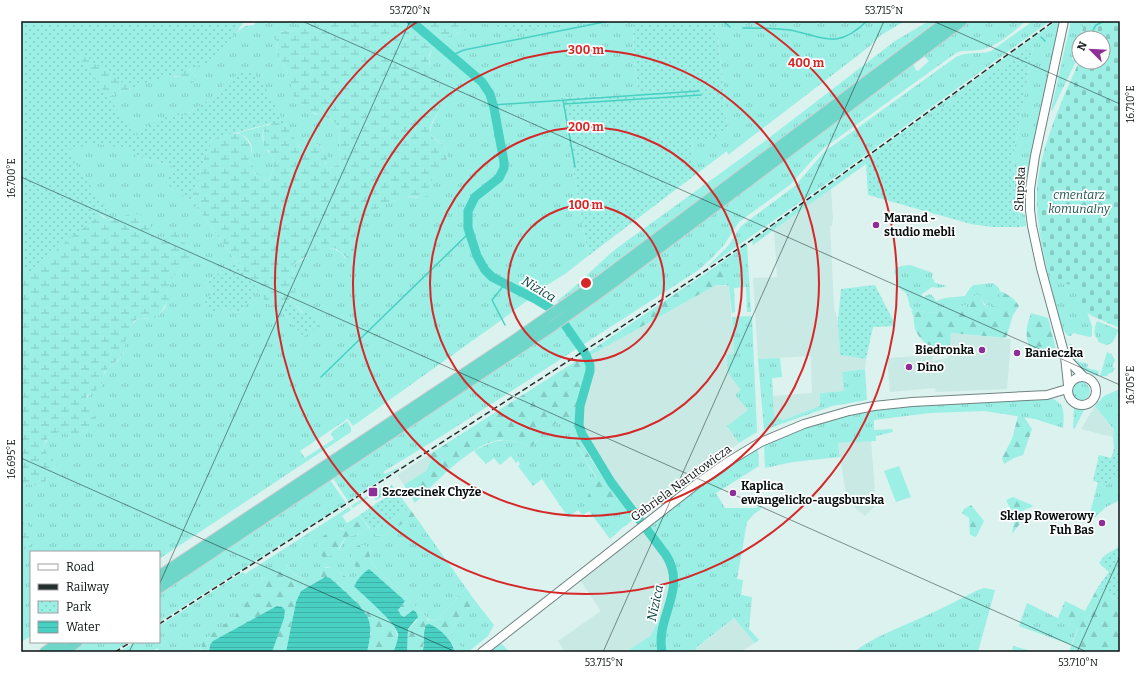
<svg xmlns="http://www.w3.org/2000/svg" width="1141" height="673" viewBox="0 0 1141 673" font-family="Bitter,serif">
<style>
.built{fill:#c8e9e4}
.grass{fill:url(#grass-tufts)}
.forest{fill:url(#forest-firs)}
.wetland{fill:url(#wetland-marsh)}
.cemetery{fill:url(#cemetery-stones)}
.park{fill:url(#park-dots)}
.pitch{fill:#9befe5}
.water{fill:url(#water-rules)}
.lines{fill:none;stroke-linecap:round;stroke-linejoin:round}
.stream{stroke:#48d0c3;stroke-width:1.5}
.river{stroke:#48d0c3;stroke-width:9}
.secondary-casing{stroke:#708481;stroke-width:10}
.motorway-casing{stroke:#cecfcf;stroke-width:12}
.secondary{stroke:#fff;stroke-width:8}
.motorway{stroke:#6fd6ca;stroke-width:10}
.rail{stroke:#252f2d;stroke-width:1.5;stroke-dasharray:6 3;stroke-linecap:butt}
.ticks{fill:none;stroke:#091110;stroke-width:1;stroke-opacity:0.45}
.ring{fill:none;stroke:#d62828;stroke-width:2}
.poi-dot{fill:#8e2e97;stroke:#fff;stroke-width:1.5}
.labels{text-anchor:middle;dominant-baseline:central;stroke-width:3.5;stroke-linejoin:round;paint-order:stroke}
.street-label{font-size:12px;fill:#091110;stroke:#fff}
.park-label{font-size:12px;font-style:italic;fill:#1c544f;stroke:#fff}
.poi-label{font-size:12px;font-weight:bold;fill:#091110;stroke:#fff;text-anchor:start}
.water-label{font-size:13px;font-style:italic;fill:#003f3a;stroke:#fff}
.centre{fill:#d62828;stroke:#fff;stroke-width:2}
.ring-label{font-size:12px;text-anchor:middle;font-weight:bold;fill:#d62828;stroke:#fff;stroke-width:3.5;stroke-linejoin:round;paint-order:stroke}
.neatline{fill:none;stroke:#091110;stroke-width:1.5}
.ticks-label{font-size:10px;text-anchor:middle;fill:#091110}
</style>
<defs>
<pattern id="grass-tufts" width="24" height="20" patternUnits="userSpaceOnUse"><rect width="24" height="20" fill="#9befe5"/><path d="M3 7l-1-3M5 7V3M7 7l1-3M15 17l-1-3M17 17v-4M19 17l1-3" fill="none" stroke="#84ccc3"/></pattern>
<pattern id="forest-firs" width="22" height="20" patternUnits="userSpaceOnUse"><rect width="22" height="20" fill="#9befe5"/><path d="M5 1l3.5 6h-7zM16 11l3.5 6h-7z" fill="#84ccc3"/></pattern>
<pattern id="wetland-marsh" width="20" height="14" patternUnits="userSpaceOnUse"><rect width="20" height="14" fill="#9befe5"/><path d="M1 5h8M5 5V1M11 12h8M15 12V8" fill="none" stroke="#84ccc3"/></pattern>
<pattern id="cemetery-stones" width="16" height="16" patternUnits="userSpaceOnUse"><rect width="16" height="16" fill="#9befe5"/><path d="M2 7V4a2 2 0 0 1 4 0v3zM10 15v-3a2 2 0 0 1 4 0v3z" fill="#84ccc3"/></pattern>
<pattern id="park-dots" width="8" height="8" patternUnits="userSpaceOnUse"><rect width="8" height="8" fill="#9befe5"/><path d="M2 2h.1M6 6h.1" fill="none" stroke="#84ccc3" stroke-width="1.8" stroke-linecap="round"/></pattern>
<pattern id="water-rules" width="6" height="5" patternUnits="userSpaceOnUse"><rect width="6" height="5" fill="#48d0c3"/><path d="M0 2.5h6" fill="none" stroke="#3eb2a6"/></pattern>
</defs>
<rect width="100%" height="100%" fill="#dbf2ee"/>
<path class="built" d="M831,189L833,218L832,226H830L834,307L838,321L840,355L866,359L865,369L842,372L844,391L820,393V406L783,420L774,416L773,396L812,393L811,358L810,356L758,359L753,278L777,277L774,230Z
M716,285L729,286L734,354L741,390L736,395L748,410L727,426L739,443L640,516L591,446L583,430L581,422V408L592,372L591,355Z
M950,333L1011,339L1007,389L936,392L935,388L890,392L887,358L933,355V361L948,358Z
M1095,406L1114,431L1113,437L1081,429Z
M871,441L876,505L865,516L847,501L838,443Z
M430,454L432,457L426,471L404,485L397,475Z
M645,531L666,559L669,567L671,578L670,596L665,611L650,636L626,652H565L558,641L601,611L580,580Z
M734,618L755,643L740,652H698L696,649Z"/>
<path class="grass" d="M257,21H297C299,34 292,30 284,31C280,31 277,34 274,35L273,37L278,43L276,48L277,52L291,80V86L294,97L314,114L321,115L333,121L338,126L340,136L339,145L341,157L339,164L331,168H328L326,166L325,153L322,147L316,144L304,149C295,144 292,134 287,126L223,85L222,90L203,104L183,116L137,157L173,166L185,198L193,200L194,204L235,260L205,284L213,292L216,315L224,308L239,313L258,290C263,297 269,309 279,307L303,337V313L291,299L296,286L292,268C294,263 299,262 304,259C307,257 310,253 314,251C326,246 338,247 345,258L354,256C355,248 354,239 356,231C361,215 390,200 406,197C411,197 417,198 422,197L435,174L448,160L445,147L433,137L430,133L431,126L438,113L439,97L438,80L431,69L429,58L432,49L439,42L446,36L459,33L475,21H633L634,60L639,95L561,98L588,256L565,274L536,292L528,300L500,321L353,426L347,418L346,420L300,451L305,458L334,439L331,434L333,431L347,421L351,428V432L159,559V552H31V636L21,642V551L25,549L28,526L21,521V485L29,484L42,486L56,466C55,459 48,457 45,451C41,442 53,432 62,431C69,431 71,437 80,435L82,432L88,429L92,414C77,399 93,393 103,383C101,369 114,366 121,357C126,352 124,348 125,342C126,334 132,323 139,318L148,319L159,315L165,308L168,299L167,290L172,278L184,266L189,248L183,241L182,236L170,233C165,238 160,241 154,237L152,231L114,219H107L96,211L62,166L70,147L109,96L128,90L136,85L168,71L174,77H183L188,82L193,83L196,76L187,67L245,26L254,25Z
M716,21H905L881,35L870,46L728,155L727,151L695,175L692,140H715V133L728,131Z
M929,21H937L721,184L560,303L557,301C579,285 596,265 617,248L765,141L895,41Z
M970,21H1026C1014,31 999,45 984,49C974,52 965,49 956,53L824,148L813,159L791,184L739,222L724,245L711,259L697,271L445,434L383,472L385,474L402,466L348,501L333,478L557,329L598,300L913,64L916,70L918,71L929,61L924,56Z
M1033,21H1050L820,188L706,268L728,246L741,226L795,186L824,152L956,57C967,51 979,55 991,51Z
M1056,21H1060L1025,207L1024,176H1017L1018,206H1016L1013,157L1033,47L1031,46L753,245L752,241Z
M1071,21H1085L1072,59L1076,61L1052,111L1051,110Z
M267,125C255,137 269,151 274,162L271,176L266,181L255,173L253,171V166L248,161C249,157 251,154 252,151C253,142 245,135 237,133Z
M1036,200L1039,226L1047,260L1078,287L1092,326V336L1090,337L1073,333L1071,336H1068L1061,327C1051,285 1038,243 1036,200Z
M1020,212L1025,215L1026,226L1019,227Z
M747,244L751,312H747L746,287L734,288L735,312L732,313L729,286L726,285L725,275L715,267Z
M910,265L933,273L932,277L935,283L947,286L939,288L932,287L922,294V297H923L930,294L934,297L935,300L936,301L945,298L965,296L970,288L974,285L993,283L999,288L1001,303L998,307C989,306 984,307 981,297L971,302L970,307L968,309L965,305L960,308H946L933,313L920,311L914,312L910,307L907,294L897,286L898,280L894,272L895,269L901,266Z
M752,316L757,432L739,443L727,426L748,410L735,395L741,390L728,373L727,355L734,354L732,317Z
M1097,321L1119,330L1112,343L1107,345L1098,342V339C1092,335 1095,327 1097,321Z
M1069,344H1072L1071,347L1077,348L1078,350L1076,361L1088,364L1087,368L1099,371L1098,376C1082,371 1068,362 1069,344Z
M1107,352L1110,354L1111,353L1115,360L1114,363L1113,364V368H1115L1113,372L1108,374L1107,376H1100Z
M780,358L782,377L772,378L774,416L783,420L820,406V393L844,391L842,372L865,369L867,400L832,406L764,430L758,359Z
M1072 391a9 9 0 1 1 18 0a9 9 0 1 1-18 0Z
M1120,389V450L1114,449L1113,437L1114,430L1095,406L1104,396Z
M1047,397C1066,402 1064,411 1063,428L1035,419L984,411L930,413L874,420V430L892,429L893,432L876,436V441L838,443L840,457L793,462L765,468L764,444L805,427L849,414L893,407Z
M1074,407L1085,408L1075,428L1074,429L1073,428Z
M558,421L570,434L610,502L618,499L634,519L621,529L610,539L589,511L583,515L578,510L568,517L542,479L533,486L518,466L520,464L518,461L516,463L511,456L500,465L494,458L486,464L474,451C498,438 507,437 531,447Z
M758,448L759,466L716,493L725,508H757L758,504H760L761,509L754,514L747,522L737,579L743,580L741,595L752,597L749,629L759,640L755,643L734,618L696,648L698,652H665C662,638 665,626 669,613C672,604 676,595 676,586C678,562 661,544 647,527L700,485L728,466Z
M1120,467V500L1106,507L1094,518L1090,513L1098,482L1108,485L1110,479L1117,480Z
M330,480L346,503L159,622V593Z
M385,485L388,488L392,485L395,490L376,500L372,495L353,508L351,506Z
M349,507L351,510L342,516L347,523L360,515L362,518L349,528L345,530L340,528L339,550L346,537L360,534L368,527L377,536L384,535L415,516L466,588L436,621C428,620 426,618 422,612L373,565L370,558L369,548L351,556L359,572C349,593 334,555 320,571L321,579L301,591L305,582L304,578C294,576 292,573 287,565L262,577V592L259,595L240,607L235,616L225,624L200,650L201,652H158V648L151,652H119L135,642H159V626L243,572L245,574Z
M984,588L995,590L978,652H854C875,636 899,628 923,617C941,609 960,599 978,590Z
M476,602L494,625L488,636L468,652H464C462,645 455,644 452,638C447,627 469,609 476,602Z
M1027,603L1078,628L1071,645L1019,626Z
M665,611C661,624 657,638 660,652H626L650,636Z
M86,642H128L113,652H70Z
M500,644L503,645L509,652H489Z
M1013,646L1035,652H1012Z"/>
<path class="forest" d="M715,267L725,274L726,285H716L591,355L589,352Z
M999,291C1008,294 1014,298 1019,306L1013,315L1006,338L951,333L949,351L940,352C931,347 920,341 916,331C913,325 915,317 911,310L914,312L920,311L933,313L946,308H960L966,305L968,309L970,307L971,299L976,294L980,295L984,305L998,307L1001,303L999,296Z
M1031,313L1048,318L1056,350L1032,356C1026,336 1024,333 1031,313Z
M584,356L587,366V371C583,386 576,400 575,415C574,441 604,478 618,499L610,502L587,498L596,477L570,434L558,421L531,447C521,443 510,439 499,440C471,444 435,483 415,503L404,485L426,471L432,458L430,454Z
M1018,416L1024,417L1032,429L1023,455L1014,458L1004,464L1002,458L1012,439Z
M1013,497L1034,506L1024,510L1020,514L1019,525L1012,534L1015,517L1006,500Z
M971,505L984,521L976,537L970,535L969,518L962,513L964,509Z
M409,508L415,516L384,535L377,536L371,530L383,526Z
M362,518L368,527L360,534L346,537C337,548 339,557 323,557L318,553L317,544L322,537L335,528L345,530L349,528Z
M359,545H365L369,548L370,558L373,565L422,612L428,620L436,621L466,588L476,602C469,609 447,627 452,638C455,644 462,645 464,652H454C456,637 435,631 424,627L425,637L422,652H407L408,630L417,620L411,611L404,617L399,612L398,609L405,601L403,599L392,623C399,635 399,639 393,652H367L371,632L325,577L321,579L320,571L323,568L333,567C341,573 352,586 358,572L351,556L354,548Z
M282,561C292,569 290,576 304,578L305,582L296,602L286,652H272L275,642L210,645L209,652H201L202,644L205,639L235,616L240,607L261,592C262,575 263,566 282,561Z
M1098,587L1120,602V652H1069L1078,629L1058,618L1065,601L1085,611Z"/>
<path class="wetland" d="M21,21L187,67L196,76L193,83L190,84L183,77L172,76L171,74L136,84L128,90L109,96L70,147L62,166L96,211C99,214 102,218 107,219C116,221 123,215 132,214C146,212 152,226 154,237C162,242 168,234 174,230L181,232L183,241L189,248L191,254L184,266L172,278L167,290L169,299L159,315L153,319L139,318L134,321L131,327L125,342V350L121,357L104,372L102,386L87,396C85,407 88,411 96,417L94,426L82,432L80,435L77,437C59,434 63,426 45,441C42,457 54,454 56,466L42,486L29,484L21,485Z
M297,21H475C469,36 444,31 433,48C421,64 438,71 439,85C439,93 441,104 438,112C435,119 429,124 430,132C431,138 440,143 445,147C447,155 450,164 443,170C439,173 435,173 433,178C430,184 432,190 428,196C421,198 414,196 406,197C390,200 361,215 356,232C353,241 357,251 352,260H349L337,249L330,248L322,249L315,251L299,261L294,264L292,268C293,274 295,278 296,284C297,295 286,306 275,308L266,302L194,204L193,200L205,155C210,150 210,144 212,139C227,135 240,127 249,143C251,146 252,148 251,152C251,155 249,158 248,161L253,166V171L255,174L262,175L264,180L266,181L271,176L274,162L272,158H270L269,151L264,147L263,134L265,127L272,123H284L287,125L298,145L304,149L316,144L322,147L325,153L327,154L328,157L325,163L328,168H331L339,164L341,157L339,145L340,136L338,126L333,121L321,115L311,112L294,97L291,90V80L276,50L278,43L273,37C276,30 286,31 293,31L297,26Z
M21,521L28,526L34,536C32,543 29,548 21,551Z"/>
<path class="cemetery" d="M1085,21H1120V328L1092,316L1081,309L1078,287L1051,279C1045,253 1038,227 1037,201C1035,159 1062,100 1079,62H1103V38H1080Z"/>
<path class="park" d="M21,21H245L213,61L131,88L74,50L136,136C145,124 165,117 179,113L183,116L203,104L222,90L223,85L239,73L253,72L268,92L284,123H272L212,139L209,150L205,155L193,200L185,198L166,183L173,166L137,157L128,149L93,143L67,151L107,210L70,238L32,272H21Z
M474,21H580L520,33Z
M633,21H716L728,132L715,133V140H692L695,175L588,256L561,98L639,95L634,60Z
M1031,46L1033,47L1013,157L1016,211L1020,212L1019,227H992L971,224L868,195L866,163Z
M235,260L258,290L239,313L224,308L216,315L204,300L213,292L205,284Z
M875,285L896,326L873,327L866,359L840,355L838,321L841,289Z
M291,299L302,313L308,309L322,324L303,337L279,307Z
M1114,449L1120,450V467L1117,481L1110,479L1108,485L1093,481L1099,455L1111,458Z
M397,492L409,508L383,526L371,530L360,515L378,502Z
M1120,546V602L1098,587L1109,572L1099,563L1104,556Z"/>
<path class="pitch" d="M899,466L911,497L896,502L884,471Z"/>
<path class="water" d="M369,569L403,599L405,601L398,610L401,615L404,617L413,610L416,612L418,617L408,629L407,652H393C396,646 398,640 398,634C397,624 363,595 355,587C355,581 364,572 369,569Z
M325,577L330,578C340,588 366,608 369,621C372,631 369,643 367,652H286L296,602L301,591Z
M277,606L282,607L285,610L284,618L272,652H209L210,645L213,641Z
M429,624C438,627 455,642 454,652H422C426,644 422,632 426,625Z"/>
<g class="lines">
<path class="stream" d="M723,21L730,27
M984,21L989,22L994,21
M743,28C759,28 775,28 790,30C825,37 837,50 867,21
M1093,30L1096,25L1105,21
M1041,37L1045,41
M1086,38L1089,35
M1078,47L1079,46
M450,56L464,50L609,21
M563,100L575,167
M564,104L701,95
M493,105L699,91
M505,284L492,300L505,325
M321,377L469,233
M505,652L507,651"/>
<path class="river" d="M411,21L482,82L490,94L494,108L504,162V168L499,178L475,197L468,211V228L477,256L485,270L492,277L535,299L550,308L563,322L586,355L590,365V371L580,406L579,425L582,434L611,482L666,555C688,590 655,617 662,652"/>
<g class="secondary-casing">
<path id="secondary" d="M1064,21L1035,156L1030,189V210L1032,226L1041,268L1065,356L1068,385
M1066,358L1083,376
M1068 391a14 14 0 1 1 28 0a14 14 0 1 1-28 0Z
M482,652L698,483L726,463L761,442L804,424L849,411L874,406L912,402L1047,395L1067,389"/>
</g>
<g class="motorway-casing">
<path id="motorway" d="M159,576L513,341L605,277L947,21
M159,588L554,325L610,285L962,21
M45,652L60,642
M62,652L77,642"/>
</g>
<use href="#secondary" class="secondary"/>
<use href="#motorway" class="motorway"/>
<path class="rail" d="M159,624L612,333L750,241L1054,21
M115,652L131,642"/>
</g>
<path class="ticks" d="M302,21L1120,385M933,21L1120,104M21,177L1087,652M21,458L456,652M159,585L410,21M129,652L134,642M603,652L884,21M1077,652L1120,556"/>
<g class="ring">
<circle cx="586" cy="283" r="78"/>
<circle cx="586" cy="283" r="156"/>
<circle cx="586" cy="283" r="233"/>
<path d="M755 22A311 311 0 1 1 417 22"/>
</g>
<g class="poi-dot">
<circle cx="876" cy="225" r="4"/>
<circle cx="982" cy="350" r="4"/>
<circle cx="1017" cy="353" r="4"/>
<circle cx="909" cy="367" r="4"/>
<rect x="368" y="487" width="10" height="10" rx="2"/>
<circle cx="733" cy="493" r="4"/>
<circle cx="1102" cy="523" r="4"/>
</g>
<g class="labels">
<g class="street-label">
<text transform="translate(1020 189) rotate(-87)">Słupska</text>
<text transform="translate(681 483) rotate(-36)">Gabriela Narutowicza</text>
</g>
<g class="park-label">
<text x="1079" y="195">cmentarz<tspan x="1079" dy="14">komunalny</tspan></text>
</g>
<g class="poi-label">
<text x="884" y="218">Marand -<tspan x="884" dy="14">studio mebli</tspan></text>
<text x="974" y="350" text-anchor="end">Biedronka</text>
<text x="1025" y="353">Banieczka</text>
<text x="917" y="367">Dino</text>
<text x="741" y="486">Kaplica<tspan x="741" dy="14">ewangelicko-augsburska</tspan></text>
<text x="382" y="492">Szczecinek Chyże</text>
<text x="1094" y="516" text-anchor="end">Sklep Rowerowy<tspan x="1094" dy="14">Fuh Bas</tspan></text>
</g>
<g class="water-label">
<text transform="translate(539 289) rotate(31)">Nizica</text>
<text transform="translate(655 603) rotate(-78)">Nizica</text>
</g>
</g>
<circle cx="586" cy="283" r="6" class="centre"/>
<g class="ring-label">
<text x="586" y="54">300 m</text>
<text x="806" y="67">400 m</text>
<text x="586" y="131">200 m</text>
<text x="586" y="209">100 m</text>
</g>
<rect width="1141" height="673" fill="none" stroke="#ffffff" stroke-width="44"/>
<rect x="30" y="551" width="130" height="92" fill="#ffffff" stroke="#9da09f"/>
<rect x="38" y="564" width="20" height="6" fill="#ffffff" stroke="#9da09f"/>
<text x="66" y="571" font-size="12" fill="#091110">Road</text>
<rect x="38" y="584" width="20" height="6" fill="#252f2d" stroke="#9da09f"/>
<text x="66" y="591" font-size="12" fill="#091110">Railway</text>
<rect x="38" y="601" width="20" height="12" fill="url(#park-dots)" stroke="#9da09f"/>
<text x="66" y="611" font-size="12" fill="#091110">Park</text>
<rect x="38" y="621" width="20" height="12" fill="url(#water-rules)" stroke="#9da09f"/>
<text x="66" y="631" font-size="12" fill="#091110">Water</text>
<g transform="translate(1091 50) rotate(294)"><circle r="19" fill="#ffffff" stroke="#9da09f"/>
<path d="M0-3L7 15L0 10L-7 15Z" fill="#8e2e97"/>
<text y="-6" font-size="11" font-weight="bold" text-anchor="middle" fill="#091110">N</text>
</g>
<rect x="22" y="22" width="1097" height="629" class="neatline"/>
<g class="ticks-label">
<text x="410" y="14">53.720°N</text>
<text x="884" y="14">53.715°N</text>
<text transform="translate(1130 104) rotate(-90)" y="4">16.710°E</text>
<text transform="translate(11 178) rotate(-90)" y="4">16.700°E</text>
<text transform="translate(1130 385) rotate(-90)" y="4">16.705°E</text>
<text transform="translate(11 459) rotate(-90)" y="4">16.695°E</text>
<text x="604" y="666">53.715°N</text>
<text x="1078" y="666">53.710°N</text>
</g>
</svg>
